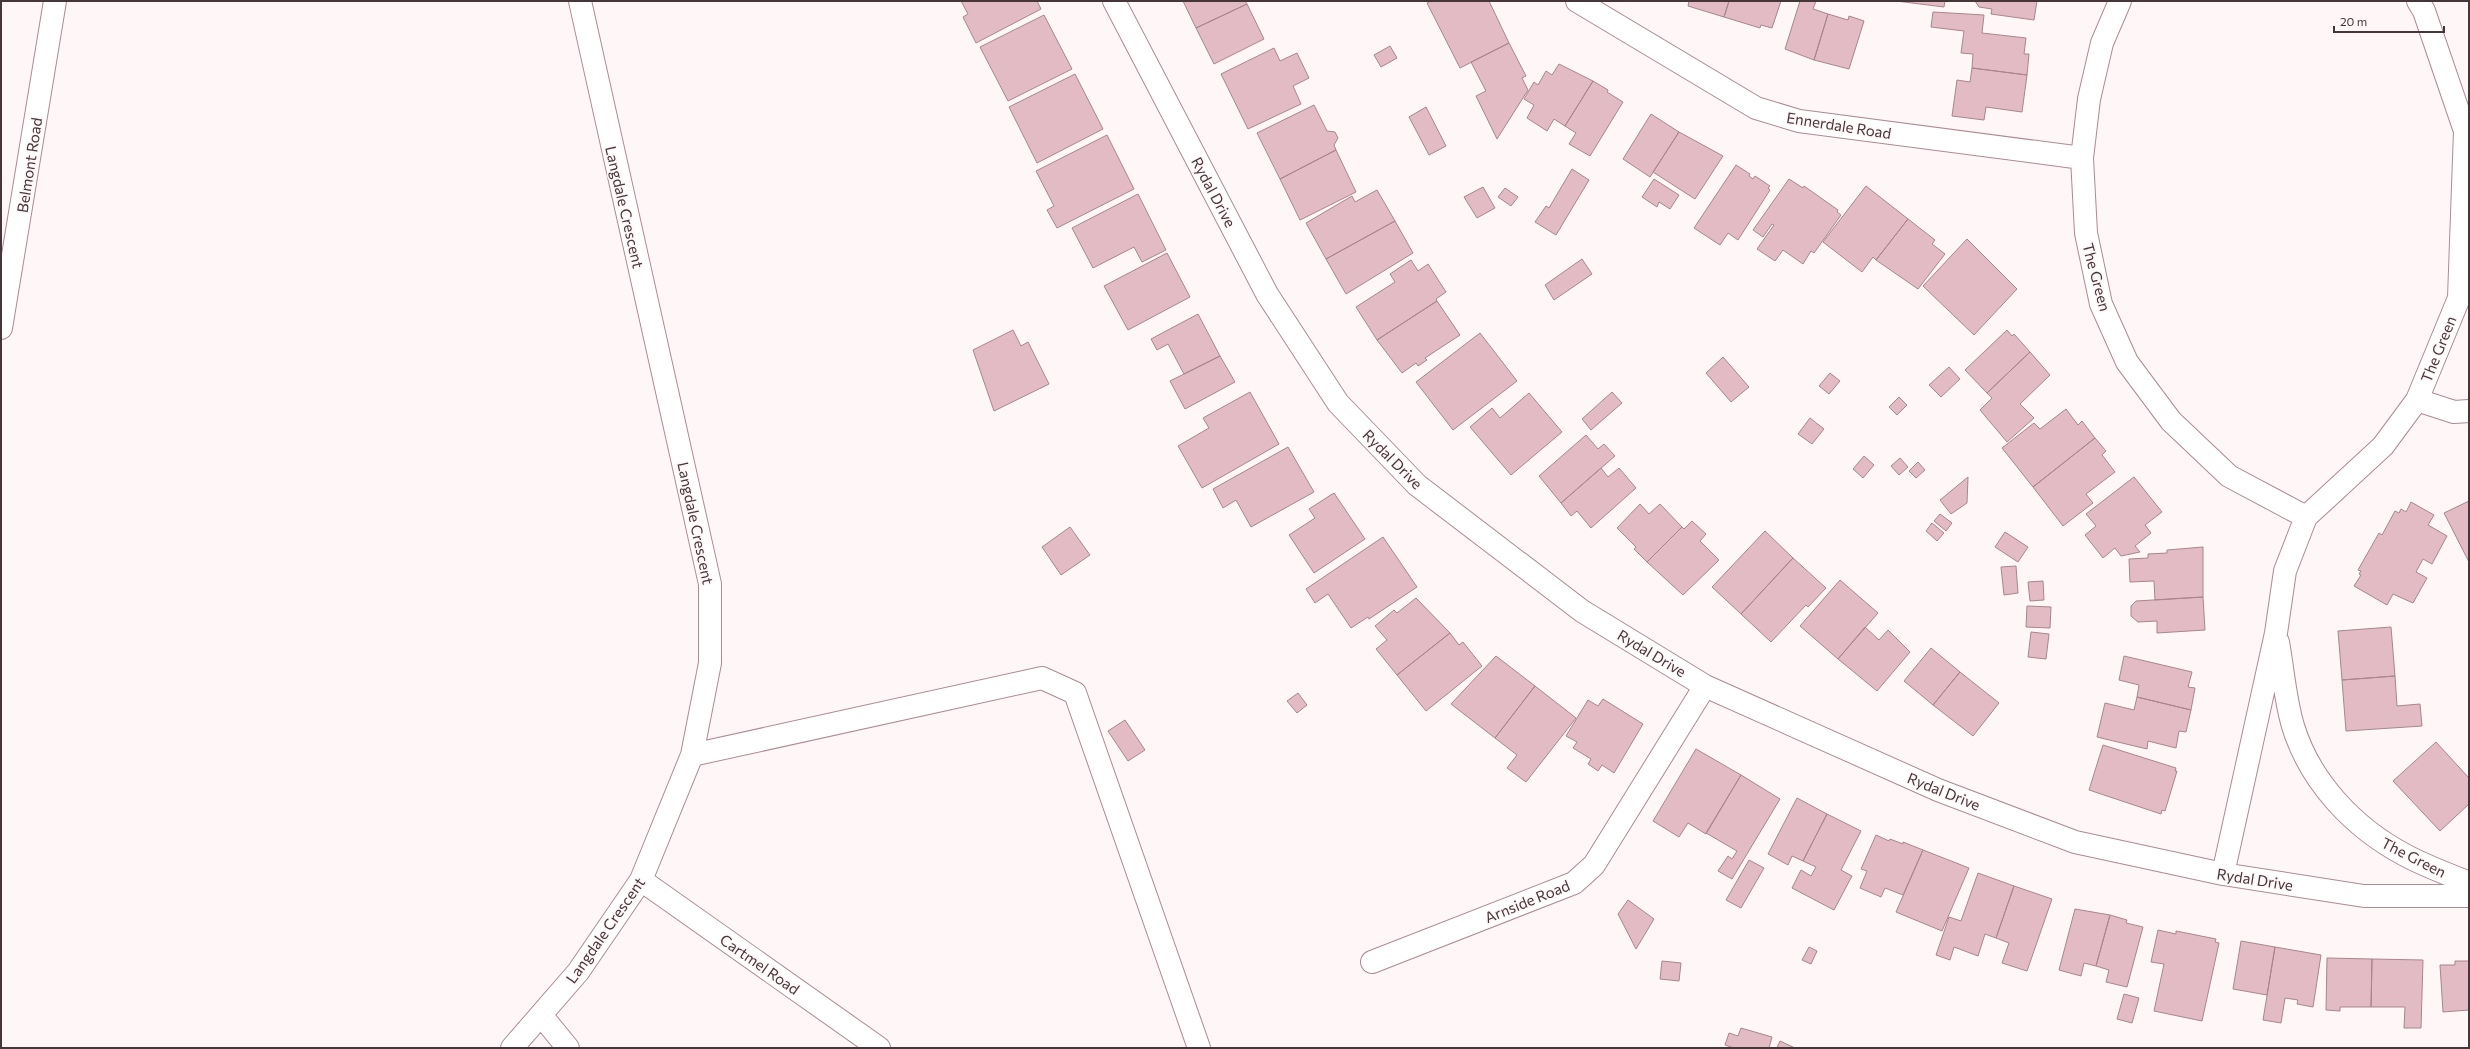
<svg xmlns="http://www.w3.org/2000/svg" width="2470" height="1049" viewBox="0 0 2470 1049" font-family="Commissioner,sans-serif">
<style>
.building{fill:#e3bbc4;stroke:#aa858c}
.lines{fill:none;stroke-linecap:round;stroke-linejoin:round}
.minor-casing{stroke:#af8a92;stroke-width:24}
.minor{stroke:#fff;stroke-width:22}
.labels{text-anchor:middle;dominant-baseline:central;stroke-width:3;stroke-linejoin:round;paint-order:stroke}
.street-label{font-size:15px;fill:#463639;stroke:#fef6f7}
</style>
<rect width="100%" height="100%" fill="#fef6f7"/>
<path class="building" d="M961,1H1037L1041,9L976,43L963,17L968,14Z
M1183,1H1245L1247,4L1196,28Z
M1431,1H1489L1509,43L1460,68L1427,3Z
M1689,1H1729L1724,17L1688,6Z
M1729,1H1781L1772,28L1761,25L1760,28L1724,17Z
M1800,1H1816L1813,9L1828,14L1814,60L1785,49Z
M1896,1H1945L1944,7Z
M1975,1H2037L2034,20L1991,14L1992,9L1979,7Z
M1247,4L1264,39L1214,64L1196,28Z
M1933,12L1984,15L1982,33L2026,38L2024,54H2029L2027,75L1972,68L1973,54L1961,53L1964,31L1931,27Z
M1828,14L1848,20L1849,16L1864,21L1849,69L1814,60Z
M1044,15L1072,69L1008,101L980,47Z
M1509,43L1526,76L1522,78L1528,90L1497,139L1476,96L1486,91L1471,62Z
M1390,46L1397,58L1381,67L1374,55Z
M1274,48L1280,61L1297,53L1309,78L1293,86L1301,104L1248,129L1221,74Z
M1559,64L1593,81L1565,126L1554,119L1547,131L1527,118L1534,105L1524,99L1534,82L1538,85L1546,71L1552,75Z
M1972,68L2027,75L2022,112L1986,107L1984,120L1952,116L1957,80L1970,82Z
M1075,74L1103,129L1037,163L1009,107Z
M1593,81L1608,90L1607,92L1623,102L1590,156L1569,144L1576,133L1565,126Z
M1314,105L1327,131L1335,132L1338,138L1334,145L1336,150L1280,179L1257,133Z
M1426,107L1446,146L1429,155L1409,117Z
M1651,114L1679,132L1650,177L1623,159Z
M1679,132L1723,156L1695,199L1653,172Z
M1107,135L1134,189L1057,228L1047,210L1054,206L1036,171Z
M1336,150L1356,192L1300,220L1280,179Z
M1736,165L1750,174L1749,176L1753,179L1755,176L1770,186L1768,188L1770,190L1738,240L1728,233L1720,245L1694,228Z
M1572,169L1589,180L1556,235L1535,222L1546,206L1549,208Z
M1654,179L1679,195L1670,209L1659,202L1657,207L1642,197Z
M1789,179L1803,188L1804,186L1838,210L1837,212L1841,215L1814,253L1811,251L1803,264L1783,250L1775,261L1757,249L1774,225L1772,224L1763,237L1753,230Z
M1866,186L1908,219L1876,260L1873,257L1862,272L1823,242Z
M1483,187L1495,208L1477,218L1464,197Z
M1505,188L1518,197L1511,206L1498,197Z
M1377,190L1395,221L1326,259L1306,223L1352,196L1355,202Z
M1138,194L1166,250L1142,262L1134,247L1093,268L1072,228Z
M1908,219L1935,240L1932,244L1945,254L1918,289L1876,260Z
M1395,221L1413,253L1346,294L1326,259Z
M1967,239L2017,289L1974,335L1923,286Z
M1167,253L1190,297L1128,330L1104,286Z
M1582,259L1592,274L1554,300L1545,285Z
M1411,260L1418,271L1428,264L1446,292L1436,299L1437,301L1377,340L1356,307L1395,282L1390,274Z
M1437,301L1460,335L1425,358L1427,360L1418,366L1416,363L1402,373L1377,340Z
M1198,314L1220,356L1184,374L1168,344L1157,350L1151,339Z
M1013,330L1021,346L1028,342L1049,384L994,411L973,350Z
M2007,330L2012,336L2014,334L2030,352L1987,393L1965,370Z
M1480,333L1517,381L1453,430L1416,382Z
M2030,352L2050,375L2020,404L2034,418L2007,442L1980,410L1992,398L1987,393Z
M1220,356L1235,382L1185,409L1170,381Z
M1723,357L1749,387L1731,402L1706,373Z
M1949,367L1960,379L1941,397L1929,385Z
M1830,373L1840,381L1829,394L1819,386Z
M1250,392L1279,444L1202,488L1178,446L1209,428L1203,418Z
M1612,392L1622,403L1591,430L1582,419Z
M1529,393L1562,432L1511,475L1470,427L1492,408L1500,418Z
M1899,397L1907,405L1897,415L1889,407Z
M2066,409L2078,425L2082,421L2095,438L2033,487L2002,448L2034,423L2040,429Z
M1810,418L1824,429L1812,444L1798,434Z
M1586,435L1598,449L1604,444L1615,456L1561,503L1539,476Z
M2095,438L2106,451L2102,455L2115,472L2086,494L2093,503L2063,526L2033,487Z
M1288,447L1314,492L1251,527L1236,500L1223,508L1213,489Z
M1864,456L1874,465L1863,478L1853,469Z
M1900,458L1908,467L1899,475L1891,466Z
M1918,462L1925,470L1916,478L1909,471Z
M1601,468L1608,477L1619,468L1636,488L1591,528L1577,511L1571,516L1561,503Z
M1968,477L1967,503L1951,514L1940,500Z
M2134,477L2162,512L2145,525L2151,533L2135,546L2140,552L2121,556L2115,548L2103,558L2085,535L2096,526L2086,514Z
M1334,493L1365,539L1314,573L1289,535L1315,518L1309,509Z
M2469,501V562L2444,513Z
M2411,502L2434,515L2428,525L2447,536L2432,564L2423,559L2416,572L2427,578L2413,603L2393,594L2387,605L2354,586L2361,575L2359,574L2361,571L2358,570L2379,533L2382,535L2395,511L2399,513L2401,509L2406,512Z
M1640,504L1649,514L1660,504L1682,527L1647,562L1634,549L1636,547L1617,528Z
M1940,514L1952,523L1946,531L1934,521Z
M1692,521L1706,534L1700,541L1719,560L1683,595L1647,562L1682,527L1684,529Z
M1932,523L1944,533L1937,541L1926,531Z
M1070,527L1090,555L1061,575L1042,547Z
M1765,531L1793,558L1741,614L1712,587Z
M2005,532L2028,547L2018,562L1995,547Z
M1383,537L1417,587L1369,619L1368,617L1351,628L1328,594L1315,603L1306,589Z
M2203,547V597L2155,600L2154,581L2130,582L2129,559L2148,558V554L2167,553V550Z
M1793,558L1826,588L1808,607L1806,605L1771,642L1741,614Z
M2016,566L2018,593L2004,595L2001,567Z
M1840,580L1878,613L1838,659L1800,626Z
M2043,581L2044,600L2030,601L2028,582Z
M2203,597L2205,630L2157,633V621L2138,622L2131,616V606L2136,601Z
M1416,598L1450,633L1397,675L1376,649L1387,640L1375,626L1394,610L1397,613Z
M2027,606L2051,607L2050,628L2026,627Z
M1865,627L1879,640L1888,630L1910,652L1877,691L1838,659Z
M2391,627L2395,676L2342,680L2338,631Z
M2031,632L2049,634L2046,659L2028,657Z
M1450,633L1459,645L1463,642L1482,666L1426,711L1397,675Z
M1931,648L1960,672L1933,705L1904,681Z
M1496,656L1535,686L1495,738L1451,704Z
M2124,656L2192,672L2188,687L2195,688L2191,710L2137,697L2139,685L2119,680Z
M1960,672L1999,703L1973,736L1933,705Z
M2395,676L2397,706L2420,704L2422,726L2346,731L2342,680Z
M1535,686L1576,718L1526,782L1507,768L1517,755L1495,738Z
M1298,693L1307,705L1297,713L1287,701Z
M2137,697L2191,710L2186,732L2179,731L2176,748L2148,741L2147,749L2097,737L2105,703L2134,710Z
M1603,699L1643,724L1614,773L1602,765L1598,771L1588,764L1591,759L1573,748L1577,742L1566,736L1588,700L1598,706Z
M1125,720L1145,750L1128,761L1108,731Z
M2436,742L2469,778V804L2440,831L2393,781Z
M2103,745L2176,768L2175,771H2177L2165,811L2162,810L2161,814L2089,790Z
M1696,749L1741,775L1706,834L1688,823L1679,837L1653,821Z
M1741,775L1780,799L1732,879L1718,871L1728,856L1732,859L1737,851L1706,833Z
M1797,798L1827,814L1803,861L1792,856L1788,865L1768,854Z
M1827,814L1861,831L1841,870L1852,876L1834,910L1792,888L1801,870L1811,876L1816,867L1803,861Z
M1876,835L1889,841L1890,839L1903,844V842L1923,850L1903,895L1885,888L1881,897L1860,888L1867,871L1861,869Z
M1923,850L1969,868L1942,931L1896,912Z
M1749,860L1764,868L1741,908L1726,900Z
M1978,873L2014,886L1996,938L1985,934L1978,956L1954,947L1950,960L1936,955L1949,917L1961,921Z
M2014,886L2052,899L2027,971L2002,963L2009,943L1996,938Z
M1628,900L1654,919L1636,949L1618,914Z
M2075,909L2110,915L2096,966L2084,963L2081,976L2059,970Z
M2110,915L2127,920L2126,923L2143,927L2127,987L2106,982L2109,970L2096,966Z
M2158,930L2176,934V931L2216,939L2215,942L2219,943L2202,1021L2154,1011L2164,964L2151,962Z
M2241,941L2275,947L2267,995L2233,989Z
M1809,947L1817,951L1811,964L1802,960Z
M2275,947L2321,955L2313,1007L2297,1004L2298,1000L2285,998L2281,1023L2263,1020Z
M2327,958L2372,959L2371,1007H2340V1011L2326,1010Z
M2372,959L2423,960L2421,1028H2404L2405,1007H2371Z
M1662,961L1681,963L1679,981L1660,979Z
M2455,961H2469V1010L2443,1012L2440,965H2455Z
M2124,994L2139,998L2132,1023L2117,1019Z
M1741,1028L1772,1037L1769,1048H1734L1725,1045L1729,1033L1738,1036Z
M1780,1041L1795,1048H1777Z"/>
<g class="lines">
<g class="minor-casing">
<path id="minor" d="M1114,1L1267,294L1338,403L1417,485L1582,611L1705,686L1938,790L2075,842L2223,874L2364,896H2469
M1577,1L1756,108L1799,121L2082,158
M2120,1L2102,43L2089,99L2082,158L2086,233L2101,304L2127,362L2171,421L2229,476L2306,517
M1,328L55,1
M2417,400L2454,412L2469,411
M2278,642C2283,670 2285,699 2293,726C2310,782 2354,828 2405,855C2425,866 2448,874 2469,883
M692,755L1042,678L1075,693L1199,1048
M2223,874L2276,633L2285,571L2306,517L2383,446L2417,400L2459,298L2465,131L2424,11L2418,1
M641,880L879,1048
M1372,962L1574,883L1594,865L1705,686
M541,1015L568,1048
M512,1048L578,972L641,880L692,755L710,663V584L580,1"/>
</g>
<use href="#minor" class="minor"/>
</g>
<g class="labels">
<g class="street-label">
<text transform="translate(1839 125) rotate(9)">Ennerdale Road</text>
<text transform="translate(29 165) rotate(-81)">Belmont Road</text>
<text transform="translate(1214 192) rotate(62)">Rydal Drive</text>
<text transform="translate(625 207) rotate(77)">Langdale Crescent</text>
<text transform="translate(2097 277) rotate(75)">The Green</text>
<text transform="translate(2438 349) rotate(-68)">The Green</text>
<text transform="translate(1393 459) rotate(45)">Rydal Drive</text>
<text transform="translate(696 523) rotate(78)">Langdale Crescent</text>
<text transform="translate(1652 653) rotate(31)">Rydal Drive</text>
<text transform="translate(1944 791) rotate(22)">Rydal Drive</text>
<text transform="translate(2414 857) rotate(27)">The Green</text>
<text transform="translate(2255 879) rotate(9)">Rydal Drive</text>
<text transform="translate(1527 901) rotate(-22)">Arnside Road</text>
<text transform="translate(605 930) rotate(-55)">Langdale Crescent</text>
<text transform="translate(760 964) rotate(35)">Cartmel Road</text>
</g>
</g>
<rect width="2470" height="1049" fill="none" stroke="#463639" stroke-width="4"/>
<path d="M2334 26v6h110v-6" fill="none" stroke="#463639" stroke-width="2"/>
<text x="2340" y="26" font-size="12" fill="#463639" stroke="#fef6f7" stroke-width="3" paint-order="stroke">20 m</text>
</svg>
